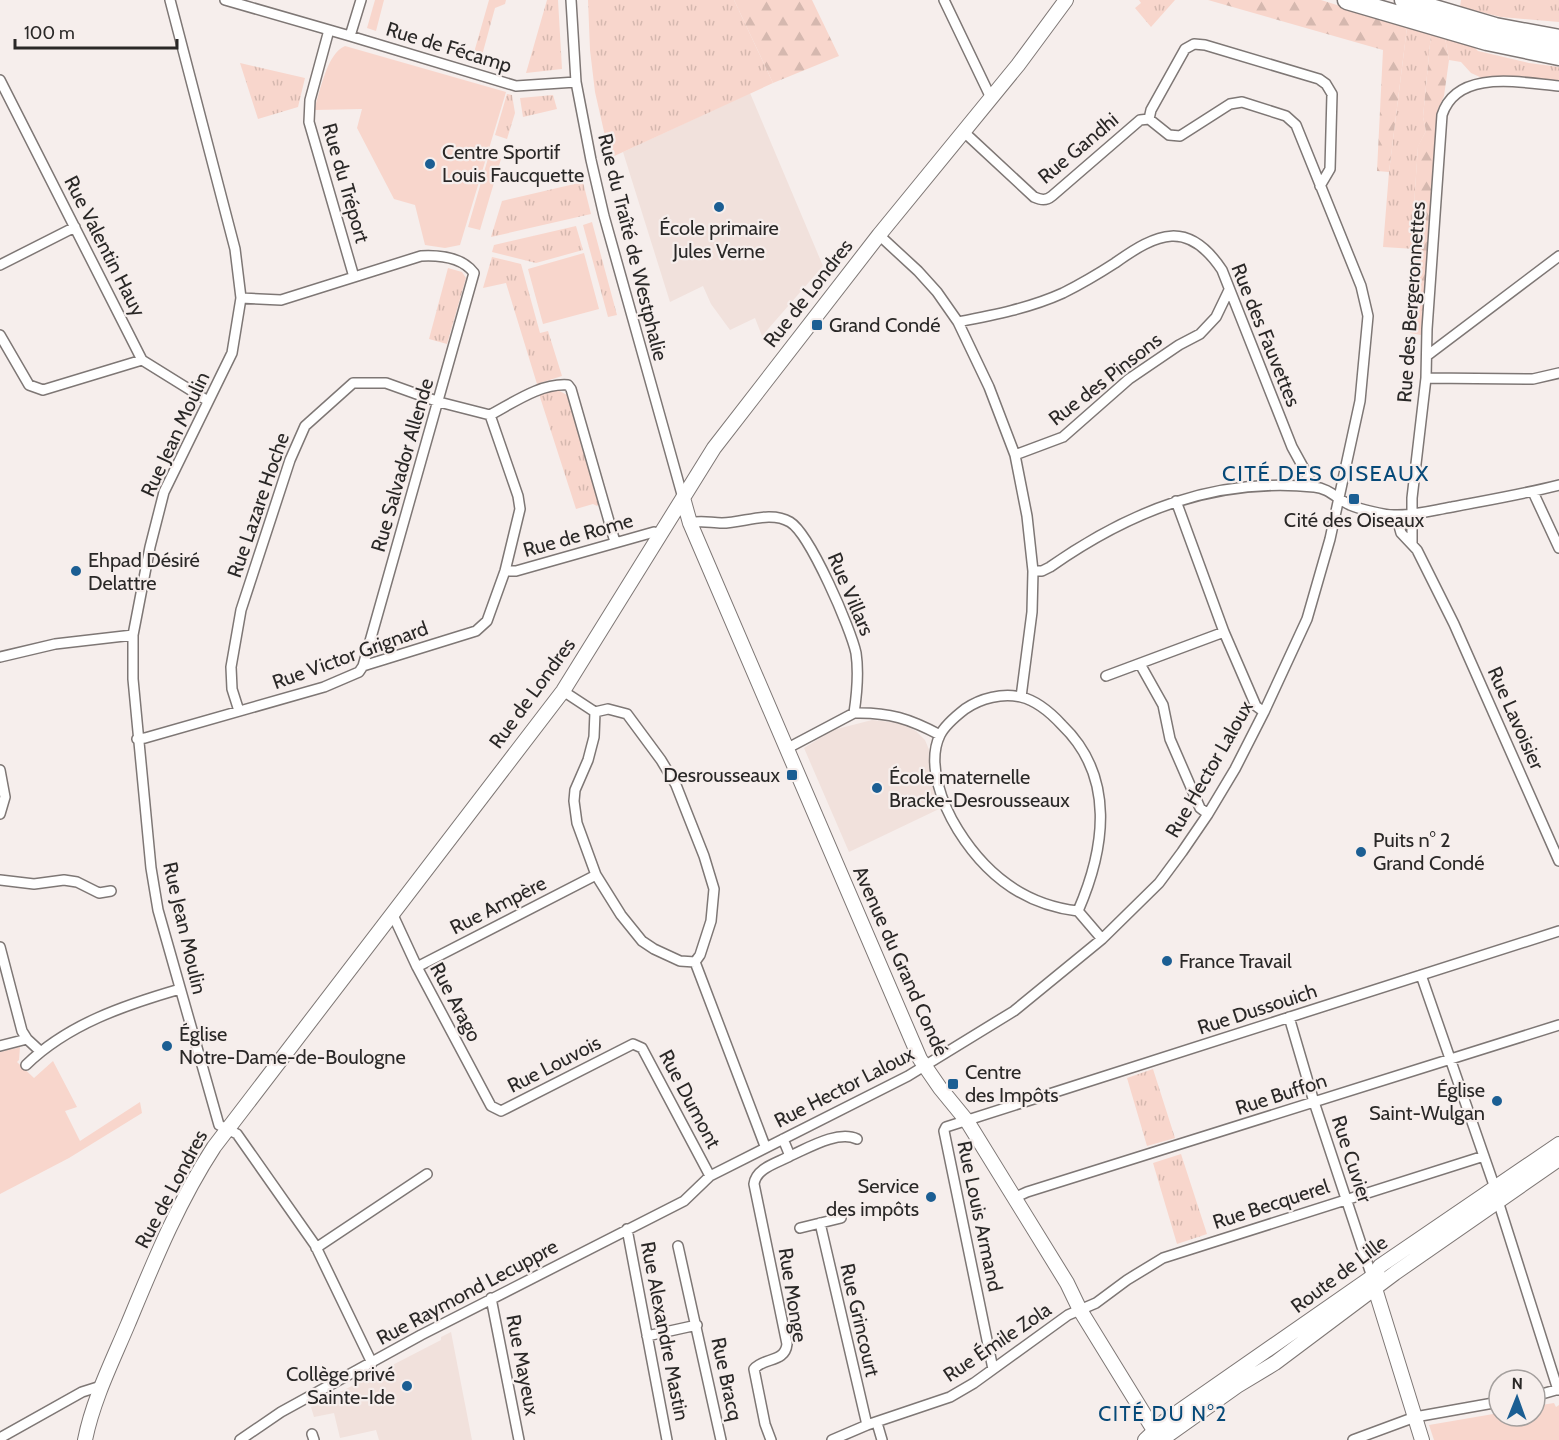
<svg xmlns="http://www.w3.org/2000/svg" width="1559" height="1440" viewBox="0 0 1559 1440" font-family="Cabin,sans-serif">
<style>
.built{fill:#f1e1dc}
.grass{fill:url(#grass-tufts)}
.forest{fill:url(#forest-firs)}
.pitch{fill:#f8d6cc}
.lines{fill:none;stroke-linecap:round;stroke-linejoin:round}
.street-casing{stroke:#7e7775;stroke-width:12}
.secondary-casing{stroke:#7e7775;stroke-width:16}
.highway-casing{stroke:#7e7775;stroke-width:21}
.street{stroke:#fff;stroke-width:9}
.secondary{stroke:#fff;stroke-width:14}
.highway{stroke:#fff;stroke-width:18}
.poi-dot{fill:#1b5e93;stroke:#f6eeec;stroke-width:2}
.labels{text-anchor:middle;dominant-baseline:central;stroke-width:4.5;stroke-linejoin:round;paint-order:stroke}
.street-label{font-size:20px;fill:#2a2827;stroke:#f6eeec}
.poi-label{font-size:20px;fill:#2a2827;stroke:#f6eeec;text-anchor:start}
.neighbourhood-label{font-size:21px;letter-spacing:1.5px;fill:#064978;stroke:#f6eeec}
.quarter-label{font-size:22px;letter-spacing:1.5px;fill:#064978;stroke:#f6eeec}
</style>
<defs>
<pattern id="grass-tufts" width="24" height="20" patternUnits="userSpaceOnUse" patternTransform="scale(1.5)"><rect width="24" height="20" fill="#f8d6cc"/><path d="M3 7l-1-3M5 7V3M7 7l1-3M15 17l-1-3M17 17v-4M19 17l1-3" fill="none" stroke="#d5b8af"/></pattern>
<pattern id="forest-firs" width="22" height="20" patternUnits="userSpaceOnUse" patternTransform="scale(1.5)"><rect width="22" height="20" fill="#f8d6cc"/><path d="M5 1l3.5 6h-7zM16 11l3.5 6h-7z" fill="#d5b8af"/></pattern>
</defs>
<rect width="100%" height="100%" fill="#f6eeec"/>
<path class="built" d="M750,93L823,266L762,336L755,318L730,330L711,304L703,286L670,302L623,152Z
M872,720L899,723L916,731L925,740L930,752L931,780L939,809L849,852L804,748L833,730Z
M451,1332L472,1440H379L376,1430L340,1438L334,1413L314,1417L311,1407L441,1340V1337Z"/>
<path class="grass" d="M375,0H384L376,31L367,28Z
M489,0H506L505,4L495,8L481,59L473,56Z
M547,0H558L562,69L526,73Z
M588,0H734L773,83L610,158L595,92L590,50Z
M1139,0H1175L1151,27L1135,8L1141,3Z
M1461,0H1559V22L1501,17L1460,7Z
M1407,27L1431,34L1423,117L1426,131L1418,147L1414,205L1417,214L1415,249L1383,247L1389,172Z
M1445,38L1472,45L1478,51L1529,63L1559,67V82L1502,77L1482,78L1471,73L1461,62L1449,60Z
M240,63L305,78L298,107L258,119Z
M507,94L512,95L515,113L507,139L495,135Z
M553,95L557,109L523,117L520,98Z
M583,182L591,214L491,237L502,201Z
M592,222L617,315L608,317L583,225Z
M576,226L583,250L536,263L492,252L494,245Z
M492,257L521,264L540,333L548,331L562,376L537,384L506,283L483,288Z
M448,268L462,272L466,278L447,344L429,339Z
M556,389L567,395L600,503L597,506L593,504L576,509L539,394Z
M1153,1069L1175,1138L1147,1146L1127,1078Z
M1181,1154L1207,1234L1177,1244L1153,1163Z"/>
<path class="forest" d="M734,0H812L839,56L773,83Z
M1208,0H1321L1407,27L1389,172L1377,171L1383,50Z
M1431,34L1445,38L1449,60L1444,96L1438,109L1421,335L1410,333L1417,214L1414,205L1418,146L1426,131L1423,117Z"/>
<path class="pitch" d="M345,46L506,92L460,245L445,248L425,245L415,205L394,199L357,128L362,109L314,110C320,92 327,53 345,46Z
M489,155L501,159L480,230L468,227Z
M584,253L599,309L543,324L528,269Z
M20,1047L19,1060L17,1062L34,1078L53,1061L77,1107L65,1111L80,1141L140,1102L142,1113L69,1158L0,1194V1052Z
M1554,1403L1556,1407L1559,1405V1440H1434L1429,1425L1499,1413V1416H1535V1406Z"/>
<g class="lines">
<g class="street-casing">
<path id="street" d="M170,0L235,249L241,298L232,353L164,492L150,547L133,635V679L151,868L158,910L219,1125L237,1134L315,1245L372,1363
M225,0L350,36L361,0
M571,0L576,82L591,160L604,216L683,498
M944,0L991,98
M329,30L310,100L309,122L354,277
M350,36L516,86L576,82
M0,80L142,360L208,401
M1149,119L1151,110L1185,49L1194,44L1205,45L1319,79L1326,84L1332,94L1330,169L1320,186
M879,235L918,271L937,292L958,322L989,387L1015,455L1027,516L1033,571L1032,612L1021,697
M0,265L75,227
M241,298L281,300L421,256C440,255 462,257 474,273L363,666
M958,322C994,315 1030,308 1063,293C1081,284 1098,274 1115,263C1157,233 1188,219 1222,270L1292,447L1314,487
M0,335L29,385L43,390L142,360
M1428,355L1559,256
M1426,378L1533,379L1559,373
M490,415C513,403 540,383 568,385L571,389L615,542
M1015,455L1063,437L1129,379L1179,345L1200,334L1216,317L1229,290
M1533,492L1559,548
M1176,501L1224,632L1256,706L1264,712
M1396,515L1401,533L1417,550L1454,624L1559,861
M690,523C701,520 711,523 722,523C744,523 770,510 790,522C810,534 851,629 856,653C859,673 857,693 854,713L786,749
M1412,543V498L1426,378L1427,329L1442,115C1457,68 1522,83 1559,86
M505,571H516L654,532L660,534
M1033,571H1042L1050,567C1130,511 1215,477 1314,487C1329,488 1337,499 1350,505C1360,509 1383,515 1394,515C1413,516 1434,510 1452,507C1488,500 1524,494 1559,485
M0,657L55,644L133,635
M1140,664L1163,705L1170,739L1200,808L1208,814
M1106,676L1224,632
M563,691L595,712
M595,712L594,737L588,760L575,790L574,801L577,823L596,875L621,915L642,941L654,949L680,961L695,962L765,1146
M595,712L608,709L627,714L661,760L676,785L687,813L704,856L714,889L711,921L700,955L695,962
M854,713C889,712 910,719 940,735
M137,739L145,738L324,687L359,672L363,666L476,631L487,621L505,571L520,509L518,496L490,415L439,402L386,383H353L305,426L290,460L241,610L231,667L232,689L239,711
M0,770L5,797L0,814
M0,880L34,884L64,880L77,882L99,893L111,891
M1078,911C1025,905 986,875 958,830C943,806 926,764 940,735C945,725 956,716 965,709C981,698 1002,693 1021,697C1038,701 1051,713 1062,725C1116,777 1105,849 1078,911L1102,939
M392,913L417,967L491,1106L501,1111L633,1044L642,1048L710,1176
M0,947L22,1031L27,1039L40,1051
M417,967L596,875
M1421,975L1495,1188
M1289,1017L1314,1102L1372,1277
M0,1046L27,1039
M26,1065C68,1024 125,1005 180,989
M783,1139L790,1156C808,1148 838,1130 857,1139
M1014,1198L1027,1192L1559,1025
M1498,1201L1558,1390
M820,1223L867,1425
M800,1228L841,1218
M627,1229L667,1440
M678,1246L721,1440
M316,1248L427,1174
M491,1298L519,1440
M647,1336L697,1325
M993,1369L944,1131L946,1127L1559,931
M1535,1396L1559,1389
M877,1423L882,1440
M312,1434L314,1440
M0,1438L82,1392L101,1386
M240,1440L281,1412L421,1335L684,1201L710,1176L908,1076L1014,1011L1102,939L1159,883L1182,852L1208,814L1235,769L1264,712L1307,619L1330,539L1360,401L1368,316L1361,286L1296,125L1286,116L1242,102L1230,104L1180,136L1169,135L1149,119L1140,120L1052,196C1046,201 1041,200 1034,197L964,132
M771,1440L765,1424L754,1369C764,1357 785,1363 787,1344L754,1184C756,1168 777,1163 790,1156
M832,1440L867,1425L950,1397L974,1383L1068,1315L1096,1303L1127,1280L1163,1258L1484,1156
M1353,1440L1415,1417L1499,1402"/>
</g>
<g class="secondary-casing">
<path id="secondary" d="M683,498L690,523L920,1059L940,1088L967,1121L1067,1283L1080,1310L1160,1440
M1373,1282L1422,1440
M85,1440C93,1400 112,1362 128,1324C153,1264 178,1202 214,1147L563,691L714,448L879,235L1018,65L1066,0
M1145,1440L1165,1421L1372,1277L1380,1266L1559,1144
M1161,1440L1237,1386L1275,1363L1395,1273L1559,1159"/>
</g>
<g class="highway-casing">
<path id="highway" d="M1347,0L1487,41L1559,56
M1404,0L1495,27L1559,39"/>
</g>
<use href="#street" class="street"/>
<use href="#secondary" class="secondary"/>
<use href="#highway" class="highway"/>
</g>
<g class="poi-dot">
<circle cx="430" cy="164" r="6"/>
<circle cx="719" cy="207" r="6"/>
<rect x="811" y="319" width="12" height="12" rx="3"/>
<rect x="1348" y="493" width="12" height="12" rx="3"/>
<circle cx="76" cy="571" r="6"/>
<rect x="786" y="769" width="12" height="12" rx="3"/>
<circle cx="877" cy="788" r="6"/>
<circle cx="1361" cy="852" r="6"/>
<circle cx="1167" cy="961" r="6"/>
<circle cx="167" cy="1046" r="6"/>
<rect x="947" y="1078" width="12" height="12" rx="3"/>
<circle cx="1497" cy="1101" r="6"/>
<circle cx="931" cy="1197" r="6"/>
<circle cx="407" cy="1386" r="6"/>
</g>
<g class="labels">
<g class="street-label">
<text transform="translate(449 47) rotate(17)">Rue de Fécamp</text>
<text transform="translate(1078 148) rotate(-40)">Rue Gandhi</text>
<text transform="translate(346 183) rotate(74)">Rue du Tréport</text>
<text transform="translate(105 246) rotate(63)">Rue Valentin Hauy</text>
<text transform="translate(633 247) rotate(76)">Rue du Traîté de Westphalie</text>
<text transform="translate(808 293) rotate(-52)">Rue de Londres</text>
<text transform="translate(1411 302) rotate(-86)">Rue des Bergeronnettes</text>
<text transform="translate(1266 335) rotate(68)">Rue des Fauvettes</text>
<text transform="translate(1105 379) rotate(-38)">Rue des Pinsons</text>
<text transform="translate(175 434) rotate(-65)">Rue Jean Moulin</text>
<text transform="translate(402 465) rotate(-74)">Rue Salvador Allende</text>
<text transform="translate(258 505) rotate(-71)">Rue Lazare Hoche</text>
<text transform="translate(578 535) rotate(-16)">Rue de Rome</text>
<text transform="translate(851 594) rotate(67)">Rue Villars</text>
<text transform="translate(350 655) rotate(-20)">Rue Victor Grignard</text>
<text transform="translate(532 693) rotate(-54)">Rue de Londres</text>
<text transform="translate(1516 718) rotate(66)">Rue Lavoisier</text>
<text transform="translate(1209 769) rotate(-60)">Rue Hector Laloux</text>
<text transform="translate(498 905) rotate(-27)">Rue Ampère</text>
<text transform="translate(185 928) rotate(77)">Rue Jean Moulin</text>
<text transform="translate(901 961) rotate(66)">Avenue du Grand Condé</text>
<text transform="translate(456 1002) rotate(62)">Rue Arago</text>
<text transform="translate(1257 1009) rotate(-18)">Rue Dussouich</text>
<text transform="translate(554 1064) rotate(-27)">Rue Louvois</text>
<text transform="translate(844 1087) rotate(-27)">Rue Hector Laloux</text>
<text transform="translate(1281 1094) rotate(-18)">Rue Buffon</text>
<text transform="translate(690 1099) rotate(62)">Rue Dumont</text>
<text transform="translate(1352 1159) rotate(72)">Rue Cuvier</text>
<text transform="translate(171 1189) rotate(-62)">Rue de Londres</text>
<text transform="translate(1271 1204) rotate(-18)">Rue Becquerel</text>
<text transform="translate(980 1216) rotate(78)">Rue Louis Armand</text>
<text transform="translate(1339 1274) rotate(-37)">Route de Lille</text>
<text transform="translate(467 1292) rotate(-28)">Rue Raymond Lecuppre</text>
<text transform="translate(793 1295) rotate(81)">Rue Monge</text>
<text transform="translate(860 1320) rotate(77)">Rue Grincourt</text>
<text transform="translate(665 1331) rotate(79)">Rue Alexandre Mastin</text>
<text transform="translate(997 1342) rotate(-34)">Rue Émile Zola</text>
<text transform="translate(523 1365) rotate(79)">Rue Mayeux</text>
<text transform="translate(727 1379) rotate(78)">Rue Bracq</text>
</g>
<g class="poi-label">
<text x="442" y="152">Centre Sportif<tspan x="442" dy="23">Louis Faucquette</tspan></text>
<text x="719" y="228" text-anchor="middle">École primaire<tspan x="719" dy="23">Jules Verne</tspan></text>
<text x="829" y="325">Grand Condé</text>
<text x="1354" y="520" text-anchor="middle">Cité des Oiseaux</text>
<text x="88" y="560">Ehpad Désiré<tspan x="88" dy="23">Delattre</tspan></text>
<text x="780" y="775" text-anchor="end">Desrousseaux</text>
<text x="889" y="777">École maternelle<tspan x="889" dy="23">Bracke-Desrousseaux</tspan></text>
<text x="1373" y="840">Puits n° 2<tspan x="1373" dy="23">Grand Condé</tspan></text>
<text x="1179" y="961">France Travail</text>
<text x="179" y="1034">Église<tspan x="179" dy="23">Notre-Dame-de-Boulogne</tspan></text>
<text x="965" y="1072">Centre<tspan x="965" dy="23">des Impôts</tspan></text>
<text x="1485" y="1090" text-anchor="end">Église<tspan x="1485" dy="23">Saint-Wulgan</tspan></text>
<text x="919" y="1186" text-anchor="end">Service<tspan x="919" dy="23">des impôts</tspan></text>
<text x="395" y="1374" text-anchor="end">Collège privé<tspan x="395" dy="23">Sainte-Ide</tspan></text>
</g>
<g class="neighbourhood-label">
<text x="1163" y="1413">CITÉ DU N°2</text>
</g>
<g class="quarter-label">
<text x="1326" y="473">CITÉ DES OISEAUX</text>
</g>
</g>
<g transform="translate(1517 1398) rotate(1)"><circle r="28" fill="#f6eeec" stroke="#a49f9d" stroke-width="1.5"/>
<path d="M0-4.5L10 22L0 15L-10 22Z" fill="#1b5e93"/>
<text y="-9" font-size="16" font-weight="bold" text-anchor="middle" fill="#2a2827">N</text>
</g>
<path d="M15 39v9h162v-9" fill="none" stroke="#2a2827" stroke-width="3"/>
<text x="24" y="39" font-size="18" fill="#2a2827" stroke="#f6eeec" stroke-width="4.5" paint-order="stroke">100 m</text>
</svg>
